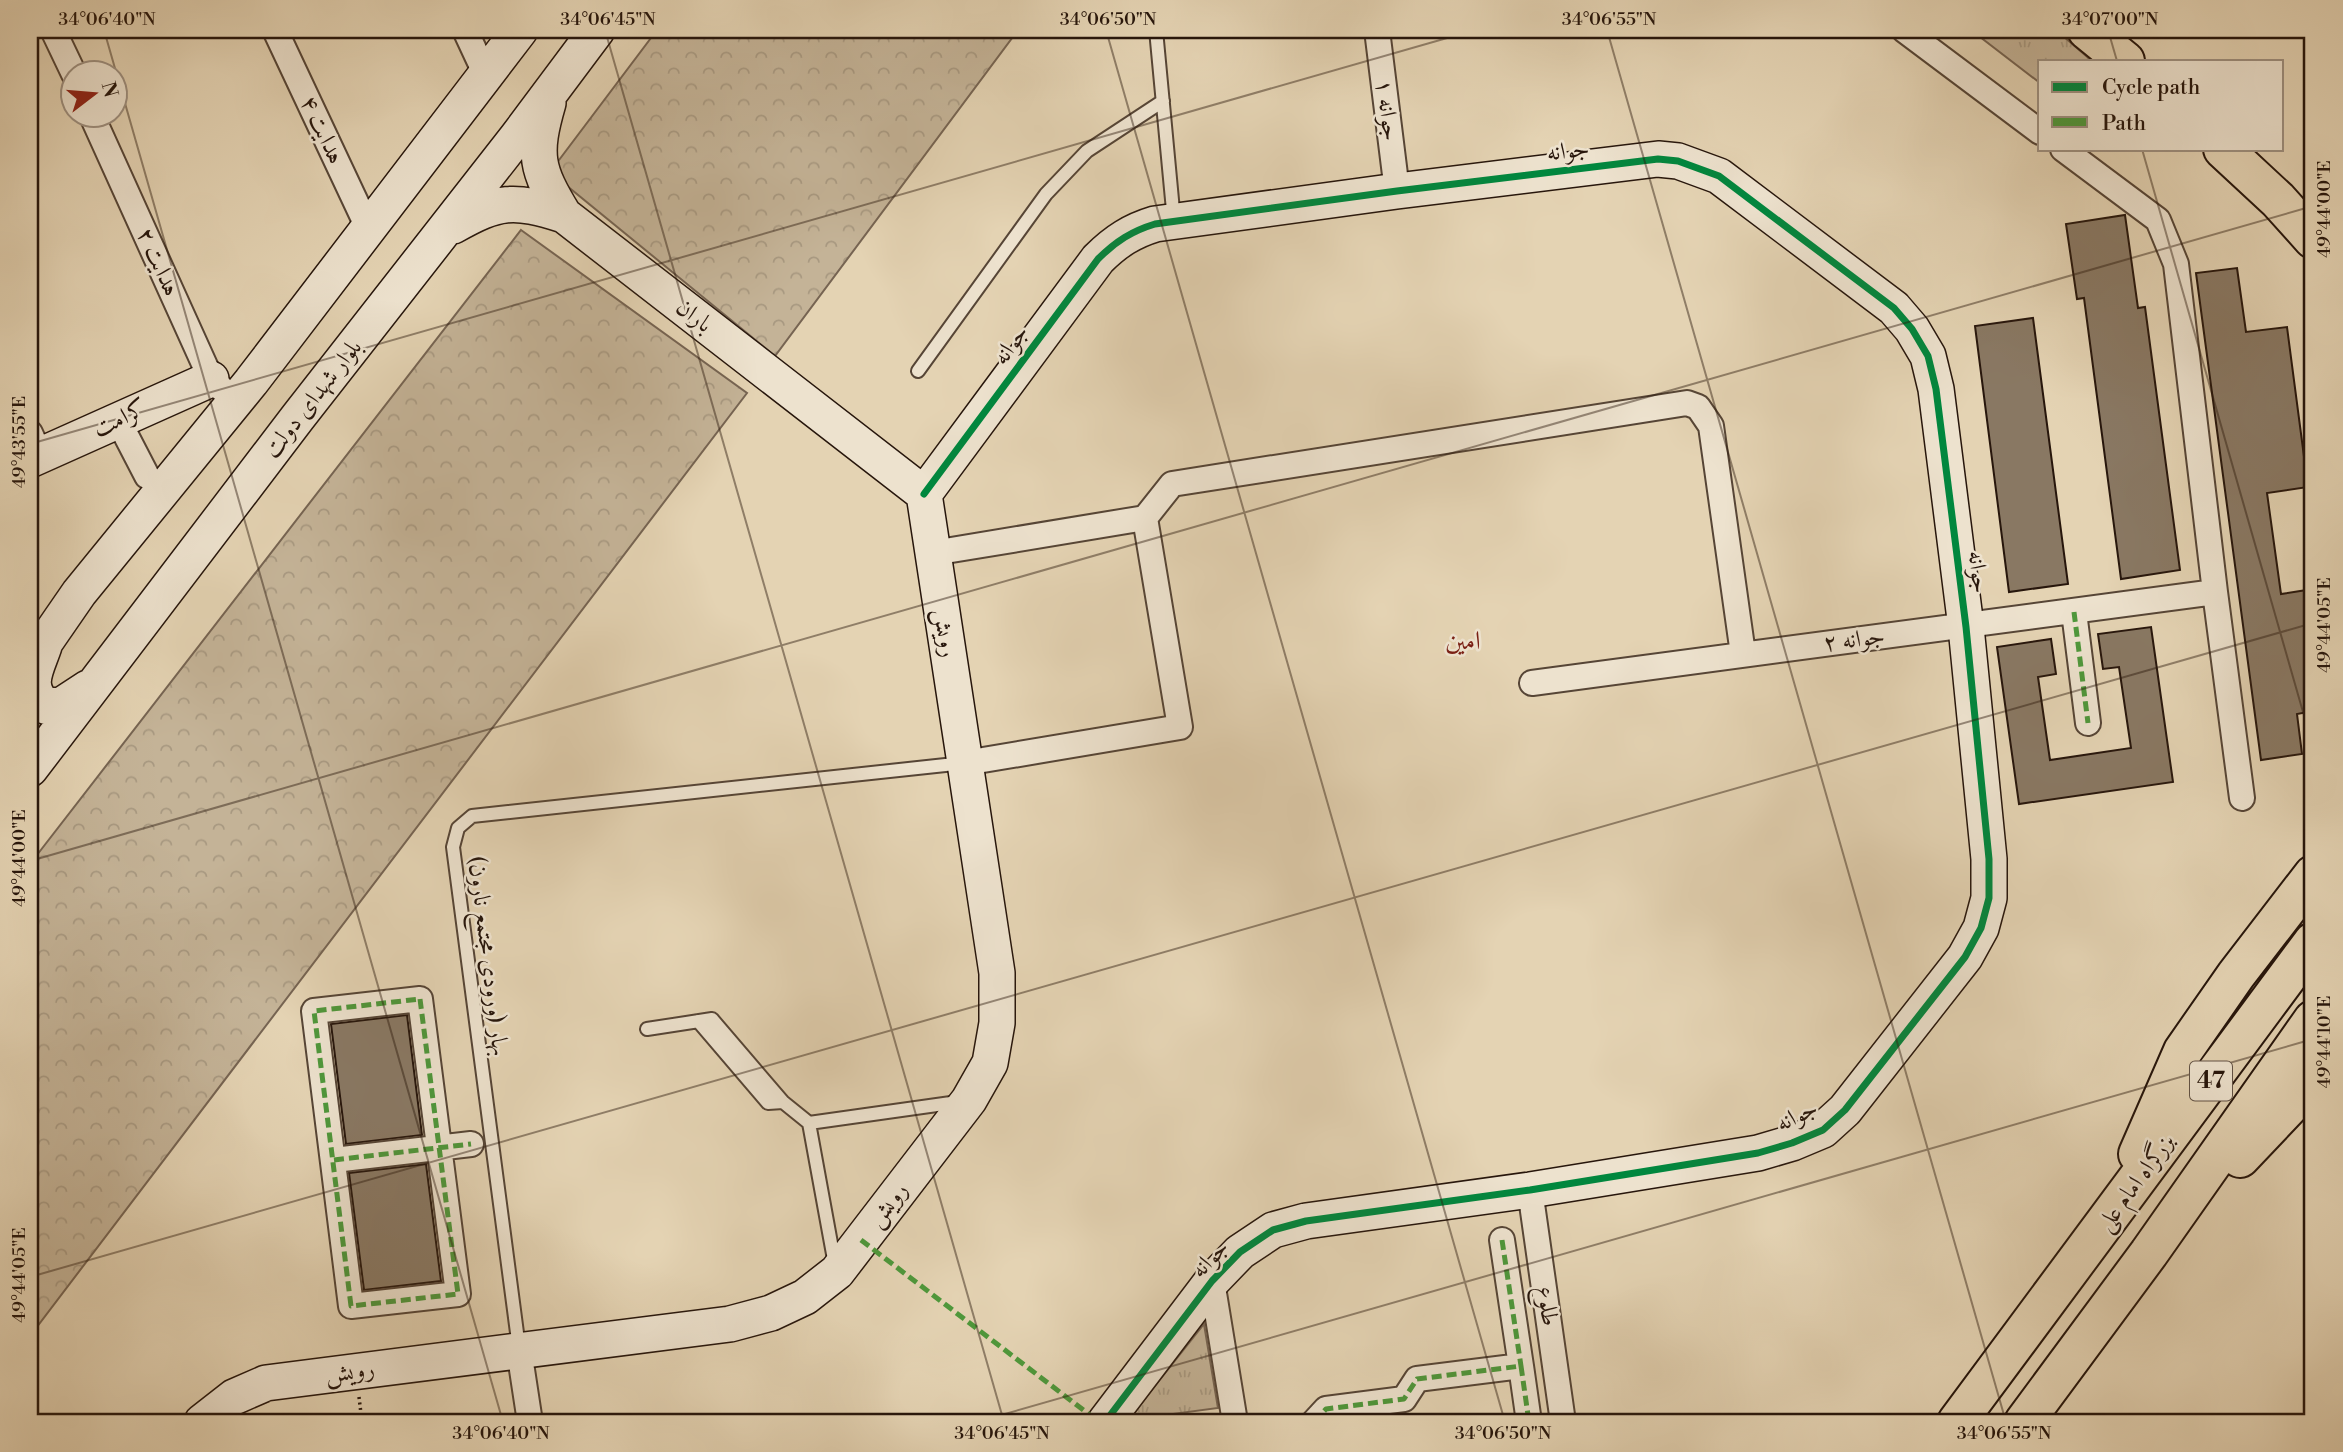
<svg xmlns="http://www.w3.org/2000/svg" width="2343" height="1452" viewBox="0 0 2343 1452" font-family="'Libre Bodoni',Amiri,serif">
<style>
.grass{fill:url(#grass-tufts);stroke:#766452;stroke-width:2}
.forest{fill:url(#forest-crowns);stroke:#766452;stroke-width:2}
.building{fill:#897863;stroke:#27160c;stroke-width:2}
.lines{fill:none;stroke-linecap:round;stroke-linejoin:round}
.lane-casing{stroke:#564536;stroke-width:16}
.street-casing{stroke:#564536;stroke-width:28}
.secondary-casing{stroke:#27160c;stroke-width:38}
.primary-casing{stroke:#27160c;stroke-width:42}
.highway-casing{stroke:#27160c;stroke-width:42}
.path{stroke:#27160c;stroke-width:3.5;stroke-dasharray:2 3.5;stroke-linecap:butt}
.lane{stroke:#ede2ce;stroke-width:12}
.street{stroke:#ede2ce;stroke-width:24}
.secondary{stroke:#ede2ce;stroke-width:35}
.primary{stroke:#e4d3b3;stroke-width:38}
.highway{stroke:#e4d3b3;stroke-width:38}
.quiet{stroke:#4e983b;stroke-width:5;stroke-dasharray:10 5;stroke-linecap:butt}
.cycleway-casing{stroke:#ede2ce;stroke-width:11}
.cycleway{stroke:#00873e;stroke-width:7}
.ticks{fill:none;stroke:#27160c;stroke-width:2;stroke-opacity:0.45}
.labels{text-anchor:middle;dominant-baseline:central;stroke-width:5;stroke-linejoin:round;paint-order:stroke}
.shield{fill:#ede2ce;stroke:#625346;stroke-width:2}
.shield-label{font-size:23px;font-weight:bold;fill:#27160c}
.street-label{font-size:24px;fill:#27160c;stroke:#ede2ce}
.neighbourhood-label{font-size:26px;fill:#7a1f14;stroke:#ede2ce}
.neatline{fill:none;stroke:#27160c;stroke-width:2.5}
.ticks-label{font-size:18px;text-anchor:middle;fill:#27160c}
</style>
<defs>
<pattern id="grass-tufts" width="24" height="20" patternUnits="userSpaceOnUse" patternTransform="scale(1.75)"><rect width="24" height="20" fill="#c4b397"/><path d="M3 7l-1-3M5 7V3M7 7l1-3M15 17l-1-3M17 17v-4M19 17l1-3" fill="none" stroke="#a89981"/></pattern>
<pattern id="forest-crowns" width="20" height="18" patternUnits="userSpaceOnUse" patternTransform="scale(1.75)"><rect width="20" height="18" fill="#c4b397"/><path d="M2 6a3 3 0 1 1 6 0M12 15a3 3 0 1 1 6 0" fill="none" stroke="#a89981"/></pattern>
</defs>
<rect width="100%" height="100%" fill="#e4d3b3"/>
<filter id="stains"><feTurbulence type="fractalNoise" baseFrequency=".00286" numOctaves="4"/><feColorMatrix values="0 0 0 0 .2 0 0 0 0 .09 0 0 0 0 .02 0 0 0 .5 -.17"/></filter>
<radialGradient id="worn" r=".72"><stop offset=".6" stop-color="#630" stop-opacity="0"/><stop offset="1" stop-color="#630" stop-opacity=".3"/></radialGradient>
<path class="grass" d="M1971,30H2056L2092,61H2040V83Z
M1204,1324L1218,1408L1128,1420Z"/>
<path class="forest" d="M657,30H1018L775,356L550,172Z
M521,230L747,393L30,1336V864Z"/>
<path class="building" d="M2125,215L2138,308L2145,307L2180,570L2121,579L2084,298L2077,299L2066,224Z
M2237,268L2246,332L2287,327L2308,487L2267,493L2281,594L2313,589V711L2297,714L2302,754L2261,760L2196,273Z
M2033,318L2068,584L2009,592L1975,326Z
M2151,627L2173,782L2019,804L1997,647L2051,639L2056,674L2038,677L2050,760L2131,748L2119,667L2103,669L2098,634Z
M407,1015L422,1135L346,1144L331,1024Z
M426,1164L441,1281L364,1290L349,1173Z"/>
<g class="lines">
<g class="lane-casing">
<path id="lane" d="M1156,30L1174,221
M918,371L1046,194L1087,151L1163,101
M698,1021L768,1103L783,1102
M647,1029L712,1019L783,1102L809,1123L835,1265
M809,1123L958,1102
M519,1348L453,847L458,828L472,816L964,763"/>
</g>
<g class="street-casing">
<path id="street" d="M53,30L74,74
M275,30L369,230
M465,30L485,73
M1377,30L1397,191
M1904,30L2040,132
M92,116L211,379L222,389
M2063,149L2158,220L2176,264L2215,592L2242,798
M118,420L147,476
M30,433L40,455
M933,553L1145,518L1172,484L1687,403L1698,407L1711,426L1743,654
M2074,612L2088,723
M1532,683C1759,652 1987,624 2215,592
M965,763L1180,727L1145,518
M420,999L458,1294L351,1306L314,1011Z
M334,1160L471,1144
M1530,1190L1563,1422
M1502,1240L1521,1366
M1212,1281L1235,1422
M519,1350L530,1422
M1314,1422L1326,1409L1404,1399L1417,1379L1521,1366L1529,1422"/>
</g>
<g class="secondary-casing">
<path id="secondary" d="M548,103C533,155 536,169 564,215
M453,226C499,200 513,199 564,215L924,494
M30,460L211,379
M924,494L1098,259C1116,241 1132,231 1155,224L1397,191L1658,159L1678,161L1719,176L1894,308L1912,329L1928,356L1936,389L1966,627L1989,859V898L1981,928L1965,957L1845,1110L1823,1130L1792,1143L1758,1153L1530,1190L1306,1221L1273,1230L1240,1252L1212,1281L1105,1422
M44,646C36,670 24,686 45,706L62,705L88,688
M30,664L79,593L251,382L520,30
M30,769L298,417L517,137L597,30
M202,1422L234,1397L266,1383L730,1324L771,1313L805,1297L837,1272L969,1100L990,1063L997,1023V973L924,494"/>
</g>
<g class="primary-casing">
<path id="primary" d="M2087,30L2125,61
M2223,149L2278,200L2313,239"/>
</g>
<g class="highway-casing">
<path id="highway" d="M2138,1154L2183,1051L2236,975L2313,875
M2240,1158L2313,1081
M1957,1422L2313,942
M2024,1422L2149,1253L2313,1020"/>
</g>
<path class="path" d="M359,1397L362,1422"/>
<use href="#lane" class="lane"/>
<use href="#street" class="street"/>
<use href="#secondary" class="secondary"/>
<use href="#primary" class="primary"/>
<use href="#highway" class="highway"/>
<path class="quiet" d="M2074,612L2088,723
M420,999L458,1294L351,1306L314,1011Z
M334,1160L471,1144
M861,1240L1099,1422
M1502,1240L1521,1366
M1314,1422L1326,1409L1404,1399L1417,1379L1521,1366L1529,1422"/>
<g class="cycleway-casing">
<path id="cycleway" d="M924,494L1098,259C1116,241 1132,231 1155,224L1397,191L1658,159L1678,161L1719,176L1894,308L1912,329L1928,356L1936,389L1966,627L1989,859V898L1981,928L1965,957L1845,1110L1823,1130L1792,1143L1758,1153L1530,1190L1306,1221L1273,1230L1240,1252L1212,1281L1105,1422"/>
</g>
<use href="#cycleway" class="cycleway"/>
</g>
<path class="ticks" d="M104,30L503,1422M605,30L1004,1422M1106,30L1505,1422M1607,30L2006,1422M2108,30L2117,61M2142,149L2313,747M30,444L1475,30M30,861L2313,206M30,1277L2313,623M977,1422L2313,1039"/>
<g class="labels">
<rect class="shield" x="2190" y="1061.5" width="42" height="39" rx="5"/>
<g class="shield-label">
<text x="2211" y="1081">47</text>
</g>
<g class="street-label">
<text transform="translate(1387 110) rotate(83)">جوانه ۱</text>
<text transform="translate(322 130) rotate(65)">هدایت ۴</text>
<text transform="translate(1568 151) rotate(-7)">جوانه</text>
<text transform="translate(158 262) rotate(66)">هدایت ۲</text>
<text transform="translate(694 316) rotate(38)">باران</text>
<text transform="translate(1011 345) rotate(-54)">جوانه</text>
<text transform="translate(313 399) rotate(-52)">بلوار شهدای دولت</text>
<text transform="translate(120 419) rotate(-24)">کرامت</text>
<text transform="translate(1978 572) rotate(83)">جوانه</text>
<text transform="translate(945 633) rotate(81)">رویش</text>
<text transform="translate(1854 640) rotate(-7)">جوانه ۲</text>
<text transform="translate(488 956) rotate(83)">بهار (ورودی مجتمع نارون)</text>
<text transform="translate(1797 1116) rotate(-26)">جوانه</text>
<text transform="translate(2136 1183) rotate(-54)">بزرگراه امام علی</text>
<text transform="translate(888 1205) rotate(-52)">رویش</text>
<text transform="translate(1210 1259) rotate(-46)">جوانه</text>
<text transform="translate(1547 1306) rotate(82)">طلوع</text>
<text transform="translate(350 1372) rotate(-7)">رویش</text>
</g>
<g class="neighbourhood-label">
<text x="1463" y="641">امین</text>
</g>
</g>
<rect width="2343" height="1452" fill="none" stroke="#e4d3b3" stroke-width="77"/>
<rect x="2038" y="60" width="245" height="91" fill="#ede2ce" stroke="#9e9080" stroke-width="2"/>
<rect x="2052" y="82" width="35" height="10" fill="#00873e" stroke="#9e9080" stroke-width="2"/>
<text x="2102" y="94" font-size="21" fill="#27160c">Cycle path</text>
<rect x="2052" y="117" width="35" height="10" fill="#4e983b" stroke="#9e9080" stroke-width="2"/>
<text x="2102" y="130" font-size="21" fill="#27160c">Path</text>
<g transform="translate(94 94) rotate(74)"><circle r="33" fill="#ede2ce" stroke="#9e9080" stroke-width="2"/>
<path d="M0-5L12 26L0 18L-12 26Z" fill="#8f2418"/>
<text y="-10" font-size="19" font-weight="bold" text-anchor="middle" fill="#27160c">N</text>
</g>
<rect x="38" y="38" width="2266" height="1376" class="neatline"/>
<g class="ticks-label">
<text x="107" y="25">34°06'40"N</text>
<text x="608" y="25">34°06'45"N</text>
<text x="1108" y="25">34°06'50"N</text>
<text x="1609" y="25">34°06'55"N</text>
<text x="2110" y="25">34°07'00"N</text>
<text transform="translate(2324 209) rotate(-90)" y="6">49°44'00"E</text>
<text transform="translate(19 442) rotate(-90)" y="6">49°43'55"E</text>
<text transform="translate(2324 625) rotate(-90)" y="6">49°44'05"E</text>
<text transform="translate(19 858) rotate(-90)" y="6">49°44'00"E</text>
<text transform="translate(2324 1042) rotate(-90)" y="6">49°44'10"E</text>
<text transform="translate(19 1275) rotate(-90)" y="6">49°44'05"E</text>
<text x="501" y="1439">34°06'40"N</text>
<text x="1002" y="1439">34°06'45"N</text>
<text x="1503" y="1439">34°06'50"N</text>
<text x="2004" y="1439">34°06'55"N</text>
</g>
<rect width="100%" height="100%" filter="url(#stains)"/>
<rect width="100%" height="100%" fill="url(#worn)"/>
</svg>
